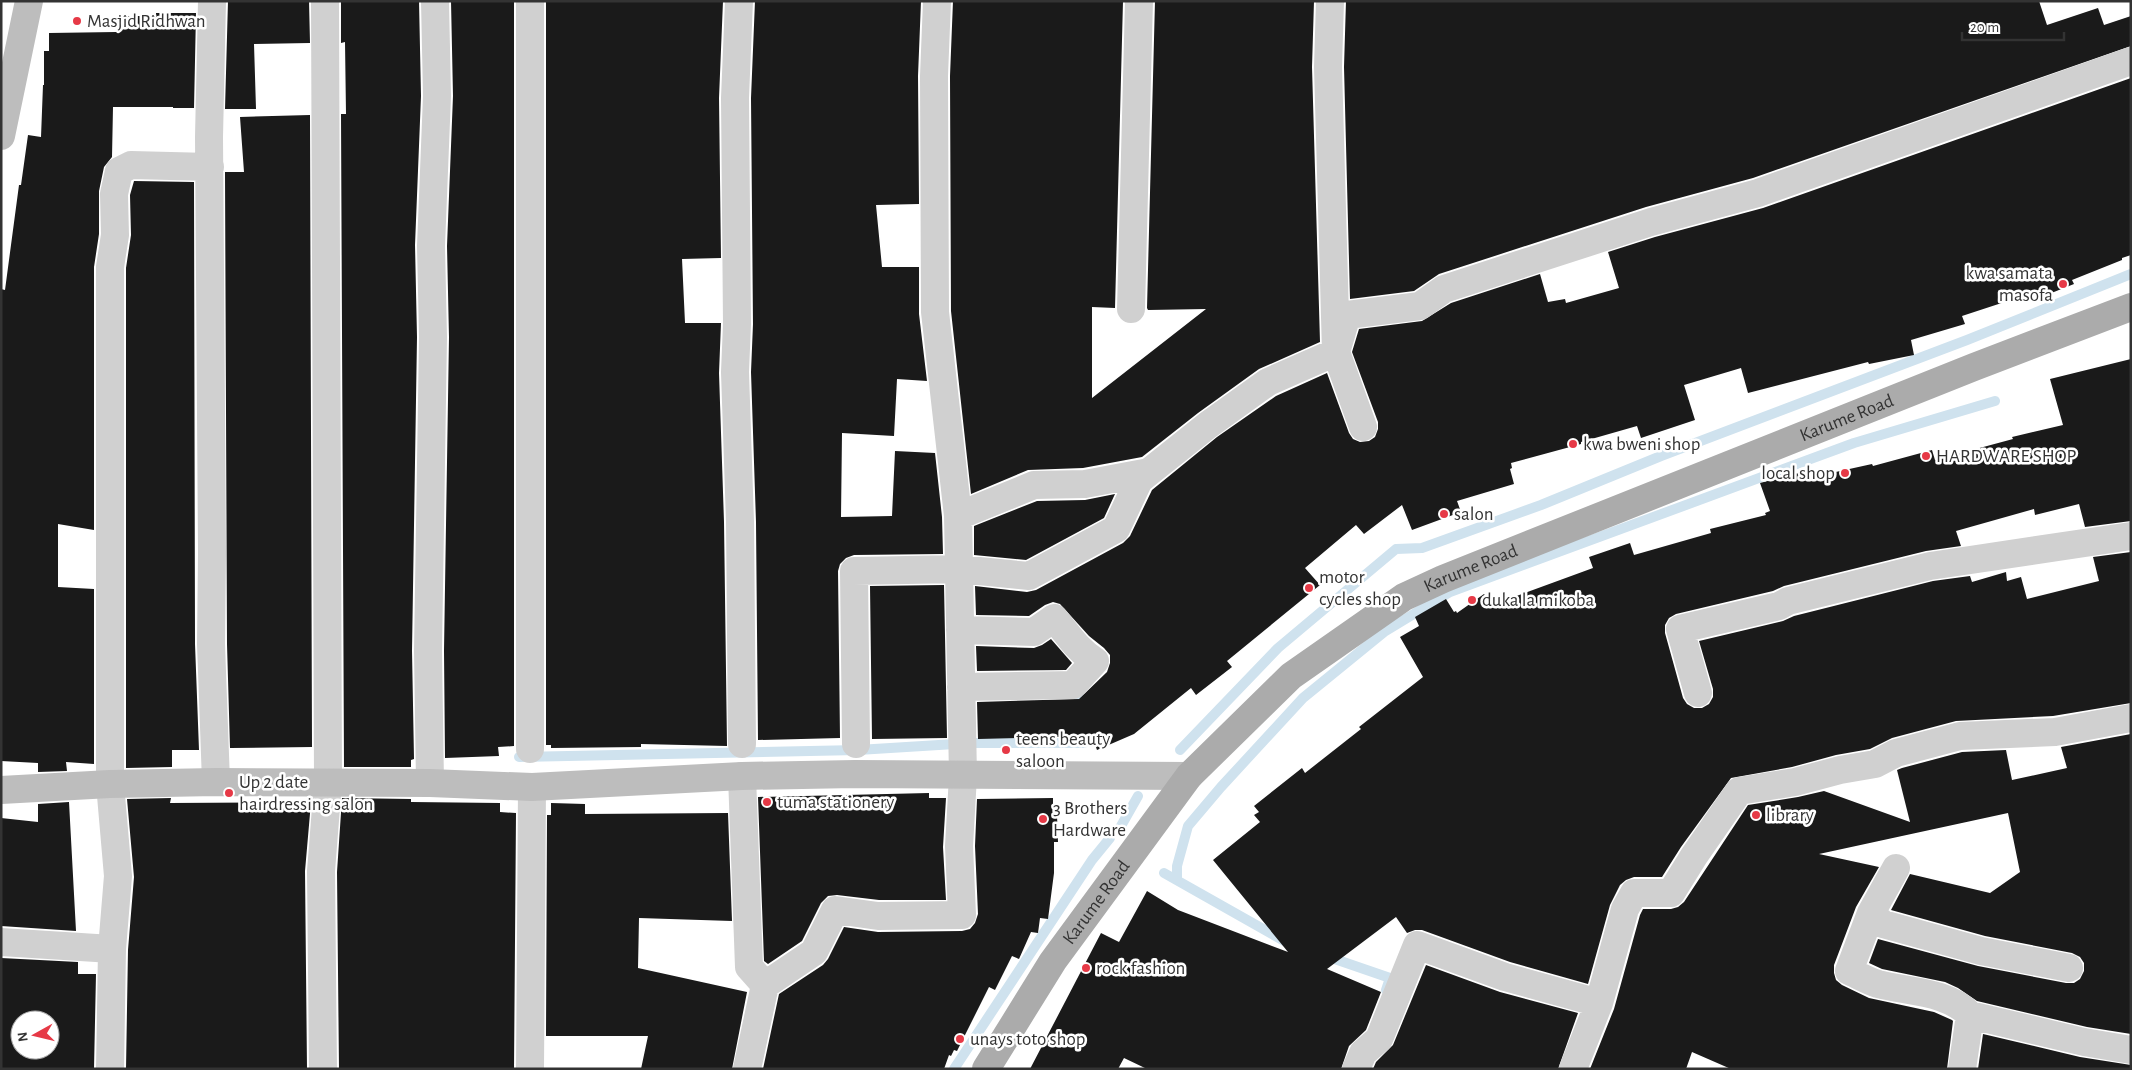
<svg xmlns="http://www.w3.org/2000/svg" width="2132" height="1070" viewBox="0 0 2132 1070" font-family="'Alegreya Sans',sans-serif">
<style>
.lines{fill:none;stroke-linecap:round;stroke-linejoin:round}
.stream{stroke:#cfe2ee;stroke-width:10}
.building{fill:#1a1a1a;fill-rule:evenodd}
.street{stroke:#d0d0d0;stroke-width:28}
.secondary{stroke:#bdbdbd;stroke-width:28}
.primary{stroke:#ababab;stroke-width:28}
.poi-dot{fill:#e63946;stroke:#fff;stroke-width:2}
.labels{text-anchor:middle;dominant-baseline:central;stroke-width:5;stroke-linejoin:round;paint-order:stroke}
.poi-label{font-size:19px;fill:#333;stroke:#fff;text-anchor:start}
.street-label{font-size:19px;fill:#333;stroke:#fff}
</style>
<rect width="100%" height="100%" fill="#fff"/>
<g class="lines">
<path class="stream" d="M1180,750L1278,648L1396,549L1422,548L1541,505L1661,456L1967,340L2131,274
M519,757L858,750L971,743H1084L1078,690
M1121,826L1138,796
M1164,873L1286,942
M1177,880V866L1188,826L1221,787L1303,698L1384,632L1450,592L1854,443L1995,401
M1326,956L1390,978L1386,990
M954,1069L1092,860L1110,838"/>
</g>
<path class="building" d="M228,1H309L310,43L254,44L256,109H225Z
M341,1H419L421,96L415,245L417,337L412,651L414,759L411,760V767H344L341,114H346L345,42L341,43Z
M451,1H514V746L498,747L499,756L445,758L444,651L449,337L447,246L453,96Z
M546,1H723L719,98L721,258L682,259L685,323H721L719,373L724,522L727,746L641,744V747L551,748V745H546Z
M755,1H921L918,76L919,204L876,205L882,267H919V314L927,381L897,379L894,436L842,433L841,517L892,516L895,451L935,453L942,517L943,554L854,555L846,558L840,564L838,571L840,738L758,740L756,522L751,372L753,324L751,98Z
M953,1H1123L1115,308L1092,307V398L1206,309L1148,310L1147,308L1155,1H1314L1312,67L1320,342L1259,369L1198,413L1142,457L1083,468L1028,470L971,494L951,311L950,76Z
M1346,1H2039L2047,25L2098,8L2104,25L2131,16V46L1753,178L1646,207L1439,274L1414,291L1350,299L1344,67Z
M156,13H196L194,108H173V107H113L112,157L104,167L99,191V234L94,267V530L58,524V587L94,589V764L66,762L67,771L38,772V763L1,761V289L5,290L19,185H21L28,135L41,137L43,85H44V51H49V33L116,32V16H156Z
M2131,78V255L2122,258V260L2072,280L2074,284L2029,302L2026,295L1962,316L1965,324L1911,340L1914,355L1869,364L1868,362L1748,393L1741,368L1684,385L1695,420L1641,438L1637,426L1581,442V444L1511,463L1512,468L1510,469L1514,484L1457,501L1461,512L1412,530L1402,505L1364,534L1356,525L1305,568L1320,585L1227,661L1232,667L1196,695L1191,688L1134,734L1097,750L1092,736L978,739L977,702L1079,699L1107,672L1110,663V655L1104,648L1089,636L1060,604L1053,602L1045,605L1029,616L976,615L975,586L1027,592L1036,590L1123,543L1130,536L1152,490L1217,437L1276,396L1327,373L1349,433L1353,439L1360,442L1369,441L1375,437L1378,429V422L1352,352L1359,329L1422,321L1451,303L1540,274L1548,302L1565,299L1566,303L1619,288L1608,252L1655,237L1763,208Z
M310,115L312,747L230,748L227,644L225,172H244L240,117Z
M134,181L194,182L195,644L199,750H172V767L126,768V268L131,235L130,195Z
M2131,359V521L2085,527L2079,504L2035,515L2034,509L1956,531L1961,546L1926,551L1784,586L1773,591L1676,614L1669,618L1665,625V633L1683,698L1687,704L1694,708H1702L1709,704L1713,697V689L1699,641L1783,621L1794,616L1933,581L1970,576L1972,582L2006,572L2007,581L2021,577L2027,599L2099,581L2093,557L2131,552V703L2053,716L1956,721L1892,738L1870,749L1836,755L1792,767L1731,778L1681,847L1662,877H1634L1626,880L1620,885L1610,905L1588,984L1510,962L1422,930H1415L1407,933L1396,917L1327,969L1381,992L1366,1030L1349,1046L1341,1069H1147L1124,1058L1118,1069H1030L1101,933L1119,942L1147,891L1178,910L1288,952L1213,860L1260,822L1254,815L1259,812L1254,806L1302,768L1305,773L1361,729L1359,727L1423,677L1400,637L1419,626L1415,617L1446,599L1454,612L1456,611L1457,613L1484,594L1492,605L1593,568L1589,557L1630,543L1634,555L1711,533L1710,529L1766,515L1765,513L1770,511L1760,483L1802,472L1804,479L1872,464L1873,466L1932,450L1935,460L2013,439L2012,437L2063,425L2050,379Z
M1115,494L1104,518L1026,560L974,555V526L1037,501L1085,500Z
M944,585L947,738L872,739L870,586Z
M1051,639L1072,663L1066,670L977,671L976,646L1034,648L1042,645Z
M2131,734V1034L2087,1027L1977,1001L1958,988L1945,982L1882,969L1869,963L1878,939L1978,966L2066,983H2074L2080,979L2084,971V963L2080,957L2072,953L1985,936L1891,910L1910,874L1990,893L2020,872L2008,813L1819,854L1879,867L1856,907L1834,965V973L1836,980L1842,985L1869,998L1934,1012L1952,1020L1953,1021L1947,1069H1731L1692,1052L1686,1069H1590L1614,1009L1640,915L1643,909H1671L1678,907L1684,902L1748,805L1798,797L1824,791L1910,822L1897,770L1902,768L1962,752L2006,750L2012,780L2067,768L2061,747Z
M929,793V798H946L943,847L946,900H879L837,895L828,896L821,903L802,941L768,964L764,961L758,797Z
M171,798L170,803L311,802L305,871L307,1069H126L128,950L134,877L127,799Z
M342,798L411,799V802L500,803V812L516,813L514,1069H339L337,872Z
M1053,798V814L1057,815L1058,842H1054V873L1048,919L1040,918L1038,933L1031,932L1019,959L1012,956L995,990L989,987L957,1051L954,1050L951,1056L949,1055L944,1069H763L779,994L823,965L828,959L844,927L878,932L962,931L970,929L975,923L978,914L975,846L977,799Z
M69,802L76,931L1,926V818L38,822V804Z
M551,803L585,804V814L728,813L732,921L639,918L638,968L747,992L732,1069H641L648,1036H546L547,815H551Z
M1,958L78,962V974H96L94,1069H1ZM20,1020H50V1050H20Z
M1426,965L1500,992L1578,1013L1558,1069H1373L1376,1062L1393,1045Z
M1983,1034L2080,1057L2131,1065V1069H1978Z"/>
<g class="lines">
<path class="street" d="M212,1L209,137L212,553L211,644L216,782
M530,1V749
M739,1L735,98L737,324L735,372L740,522L742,744
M1330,1L1328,67L1336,352L1363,427
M1131,309L1139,1
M958,516L1034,485L1085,484L1149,472L1208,425L1268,382L1336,352L1347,315L1420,306L1444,289L1651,222L1758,193L2131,61
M960,630L1034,632L1054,618C1067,633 1078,651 1095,661L1073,685L961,687
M1698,693L1680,629L1779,606L1788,601L1930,566L2131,536
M856,744L854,571L959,569L1029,576L1116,529L1139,480L1149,472
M742,776L749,967L765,985L747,1069
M430,783L428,651L433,337L431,246L437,96L435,1
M1871,913L1896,868
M1,942L112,949
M765,985L814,952L835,910L878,916L962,915L959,846L963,776L958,516L935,312L934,76L937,1
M1970,1015C1948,991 1908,992 1878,984C1868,981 1858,975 1849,971L1871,913L1883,924L1981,951L2069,968
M110,1069L112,949L118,876L110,784V267L115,235L114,194L119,171L131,165L210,167
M323,1069L321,871L328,782L325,1
M530,1069L532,787
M1356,1069L1363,1053L1379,1039L1417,945L1505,977L1599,1003
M1573,1069L1599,1003L1625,909L1634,893H1671L1694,856L1739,791L1795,782L1840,770L1875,764L1896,753L1960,736L2055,732L2131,718
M1962,1069L1970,1015L2084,1042L2131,1050"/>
<path class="secondary" d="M1,136L29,1
M1,790L110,784L216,782L430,783L532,787L742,776L855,774L1189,776"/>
<path class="primary" id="s1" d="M986,1069L1053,961L1189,776L1291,676L1404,597L1443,579L1974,367L2131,307"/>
</g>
<g class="poi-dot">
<circle cx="77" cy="21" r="5"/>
<circle cx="2063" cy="284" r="5"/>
<circle cx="1573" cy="444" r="5"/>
<circle cx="1926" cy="456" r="5"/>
<circle cx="1845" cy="473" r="5"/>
<circle cx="1444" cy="514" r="5"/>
<circle cx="1309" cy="588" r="5"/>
<circle cx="1472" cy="600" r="5"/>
<circle cx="1006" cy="750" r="5"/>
<circle cx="229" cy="793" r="5"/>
<circle cx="767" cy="802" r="5"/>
<circle cx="1756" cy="815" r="5"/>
<circle cx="1043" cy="819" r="5"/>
<circle cx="1086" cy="968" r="5"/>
<circle cx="960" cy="1039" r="5"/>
</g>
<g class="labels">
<g class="poi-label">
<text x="87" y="21">Masjid Ridhwan</text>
<text x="2053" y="273" text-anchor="end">kwa samata<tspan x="2053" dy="22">masofa</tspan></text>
<text x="1583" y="444">kwa bweni shop</text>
<text x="1936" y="456">HARDWARE SHOP</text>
<text x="1835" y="473" text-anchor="end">local shop</text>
<text x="1454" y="514">salon</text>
<text x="1319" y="577">motor<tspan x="1319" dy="22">cycles shop</tspan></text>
<text x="1482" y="600">duka la mikoba</text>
<text x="1016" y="739">teens beauty<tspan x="1016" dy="22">saloon</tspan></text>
<text x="239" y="782">Up 2 date<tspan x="239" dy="22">hairdressing salon</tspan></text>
<text x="777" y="802">tuma stationery</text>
<text x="1053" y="808">3 Brothers<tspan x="1053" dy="22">Hardware</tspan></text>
<text x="1766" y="815">library</text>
<text x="1096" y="968">rock fashion</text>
<text x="970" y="1039">unays toto shop</text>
</g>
<g class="street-label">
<text stroke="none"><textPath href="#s1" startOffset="1115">Karume Road</textPath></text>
<text stroke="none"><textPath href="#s1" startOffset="710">Karume Road</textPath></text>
<text stroke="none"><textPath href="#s1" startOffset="200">Karume Road</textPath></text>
</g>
</g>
<rect width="2132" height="1070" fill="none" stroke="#333333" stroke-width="5"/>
<g transform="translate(35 1035) rotate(262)"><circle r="24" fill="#ffffff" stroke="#adadad"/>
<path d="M0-4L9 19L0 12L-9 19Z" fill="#e63946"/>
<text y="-8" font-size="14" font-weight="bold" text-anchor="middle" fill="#333333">N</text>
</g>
<path d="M1962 32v8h102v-8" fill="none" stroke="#333333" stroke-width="2.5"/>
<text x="1970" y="32" font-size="15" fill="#333333" stroke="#ffffff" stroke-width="4" paint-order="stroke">20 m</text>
</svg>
